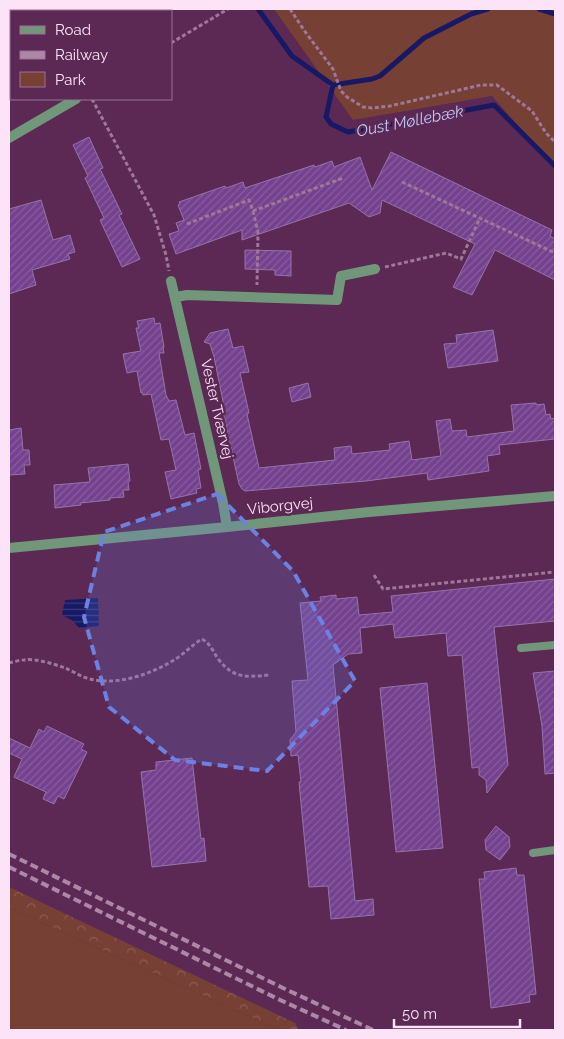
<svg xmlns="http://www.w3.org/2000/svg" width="564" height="1039" viewBox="0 0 564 1039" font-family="Raleway,sans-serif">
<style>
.green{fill:#774035}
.forest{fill:url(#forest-crowns)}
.water{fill:url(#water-rules)}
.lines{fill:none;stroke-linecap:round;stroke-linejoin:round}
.stream{stroke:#171965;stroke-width:5}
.building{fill:url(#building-hatch);stroke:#9772ab}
.path{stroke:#9f7799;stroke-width:3;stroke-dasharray:4 2.5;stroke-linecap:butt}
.service{stroke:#71977b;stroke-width:8}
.minor{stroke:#71977b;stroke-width:10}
.tertiary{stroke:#71977b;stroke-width:10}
.rail{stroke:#ac87a6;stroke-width:4;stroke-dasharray:8 4;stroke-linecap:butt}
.marked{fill:#6b82e3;fill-opacity:0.2;stroke:#6b82e3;stroke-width:4;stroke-dasharray:10 6;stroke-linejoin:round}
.labels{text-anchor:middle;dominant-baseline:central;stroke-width:5;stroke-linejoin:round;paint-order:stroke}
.street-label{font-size:15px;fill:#fce3f7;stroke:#5b2954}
.water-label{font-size:16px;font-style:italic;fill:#bdc9f6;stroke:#5b2954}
</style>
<defs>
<pattern id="forest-crowns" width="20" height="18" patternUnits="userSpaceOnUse" patternTransform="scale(1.25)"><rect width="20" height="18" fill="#774035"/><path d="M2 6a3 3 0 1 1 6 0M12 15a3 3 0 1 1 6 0" fill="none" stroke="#8b5b53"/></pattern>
<pattern id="water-rules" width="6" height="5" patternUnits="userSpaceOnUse" patternTransform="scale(1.25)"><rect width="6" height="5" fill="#171965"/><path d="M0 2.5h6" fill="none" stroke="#3a3a7c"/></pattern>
<pattern id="building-hatch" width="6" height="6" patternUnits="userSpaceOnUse" patternTransform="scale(1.25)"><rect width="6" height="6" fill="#74418e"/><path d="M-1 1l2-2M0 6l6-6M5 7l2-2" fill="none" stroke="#895c9f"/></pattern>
</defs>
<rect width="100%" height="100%" fill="#5b2954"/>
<path class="green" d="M274,9H555V168L492,96L353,120Z
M9,908L279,1030H9Z"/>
<path class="forest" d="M9,887L295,1023L299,1030H279L9,908Z"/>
<path class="water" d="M98,598L99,626L79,628L73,621L62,615L65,600Z"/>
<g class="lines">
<path class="stream" d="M258,9L292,56L333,85L326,117L331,124L348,132L494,105L555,166
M539,9L555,14
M333,85L372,79L380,76L424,38L471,14L488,9"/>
</g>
<path class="building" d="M89,137L103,168L100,169L122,214L119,215L140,259L122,267L100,220L104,218L85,178L88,176L73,145Z
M391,152L552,230L550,236L555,239V280L495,250L472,295L453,287L475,244L382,200L380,213L369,217L349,203L242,240V230L176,254L169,234L179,231L176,223L184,220L178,205L180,204L179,202L225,186L226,188L243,182L245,188L314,165L315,167L332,161L334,167L360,157L372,190Z
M41,200L53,240L70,235L75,252L68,254L70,259L32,270L36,285L9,294V209Z
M245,250L291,251V276L275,275V270L245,269Z
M154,318L155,324L160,323L164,347H163L164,353H159L166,395L169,401L176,400L185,435L194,433L201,469L198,470L201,488L196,489L197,493L171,499L165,472L176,470L169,439L161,440L151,394L143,395L142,392L141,393L137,371L127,373L123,354L141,351L136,328H139L137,321Z
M228,329L233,348L243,346L249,372L240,373L249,413L247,414L259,468L335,460L334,448L351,446L352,454L390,450L389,444L409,441L412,460L441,456L436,421L450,419L452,431L466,430L467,437L514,431L511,405L536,403V405L544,404L546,415L550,414L551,419L555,418V439L499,445L500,454L487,456L489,471L428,480L427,473L366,481L245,491L242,489L239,484L222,407L224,406L214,357L210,344L204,342L210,333Z
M493,330L498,361L448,368L444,344L457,343L456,335Z
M308,383L311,397L292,402L289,388Z
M21,428L23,450H29L30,465H24L25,474L9,475V430Z
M128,464L130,481L128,482L129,490H123L124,497L110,498V500L80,503L81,505L55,508L54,485L90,482L88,468Z
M555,579V621L494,627L508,765L487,793L486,780L479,775V767L472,768L462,655L448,656L446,633L395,638L393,624L360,628L362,653L348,654L333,665L355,901L373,899L374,915L331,919L328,886L309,887L299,782H301L298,755L291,756L290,740L296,732L292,681L308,680L300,603L321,601L320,597L336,595V599L357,597L359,615L393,612L391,596Z
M555,671V773L545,774L542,726L533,673Z
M427,683L443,848L396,852L380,688Z
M47,726L84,744L81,749L87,752L64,799L58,796L54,804L43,799L46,792L14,777L22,759L9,753V738L30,748L39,729L44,732Z
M192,758L201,839L204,838L206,861L152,867L141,772L156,770V762Z
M496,826L509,837L510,847L500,860L486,850L485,840Z
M516,868L517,875H524L536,994L529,995L530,1002L491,1008L479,879H485L484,872Z"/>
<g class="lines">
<path class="path" d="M290,9L306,33L333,69L341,91L347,97L363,107L372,108L390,106L481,85H497L532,111L546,133L555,142
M171,43L228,9
M92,99L154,215L166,255L169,271
M402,182L555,253
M253,211L258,232L257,285
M187,224L249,200L253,211L343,178
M385,267L446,253L461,259L480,218
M374,575L383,589L555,572
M9,663C14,662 19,660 24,660C35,658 54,664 65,668C73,671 81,677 90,679C118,686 151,674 174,660C184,654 192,645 202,639C211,644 213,652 219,660C234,679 247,677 269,675"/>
<path class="service" d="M521,648L555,645
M533,853L555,850"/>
<path class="minor" d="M9,138L76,99
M171,281L223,503L227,527
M176,297L187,295L337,300L341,276L375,269"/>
<path class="tertiary" d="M9,548L227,527L369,512L555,496"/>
<path class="rail" d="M9,854L283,988L373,1030
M9,867L278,999L346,1030"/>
</g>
<path class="marked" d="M217,494L293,571L355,681L267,771L175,760L109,707L84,617L104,532Z"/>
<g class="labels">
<g class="street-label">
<text transform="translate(217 409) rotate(77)">Vester Tværvej</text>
<text transform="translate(280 506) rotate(-6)">Viborgvej</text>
</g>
<g class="water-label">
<text transform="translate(410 121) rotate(-11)">Oust Møllebæk</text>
</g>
</g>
<rect width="564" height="1039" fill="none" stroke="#fce3f7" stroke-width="20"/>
<rect x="10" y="10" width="162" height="90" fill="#5b2954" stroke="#9b7395"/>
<rect x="20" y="26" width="25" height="8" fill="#71977b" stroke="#9b7395"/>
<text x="55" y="35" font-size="15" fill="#fce3f7">Road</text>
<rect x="20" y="51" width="25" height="8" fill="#ac87a6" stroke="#9b7395"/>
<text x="55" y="60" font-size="15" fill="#fce3f7">Railway</text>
<rect x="20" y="72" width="25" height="15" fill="#774035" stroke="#9b7395"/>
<text x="55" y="85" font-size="15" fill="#fce3f7">Park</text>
<path d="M394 1019v8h126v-8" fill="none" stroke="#fce3f7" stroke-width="2.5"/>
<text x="402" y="1019" font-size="15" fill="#fce3f7" stroke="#5b2954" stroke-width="4" paint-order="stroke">50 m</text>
</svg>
